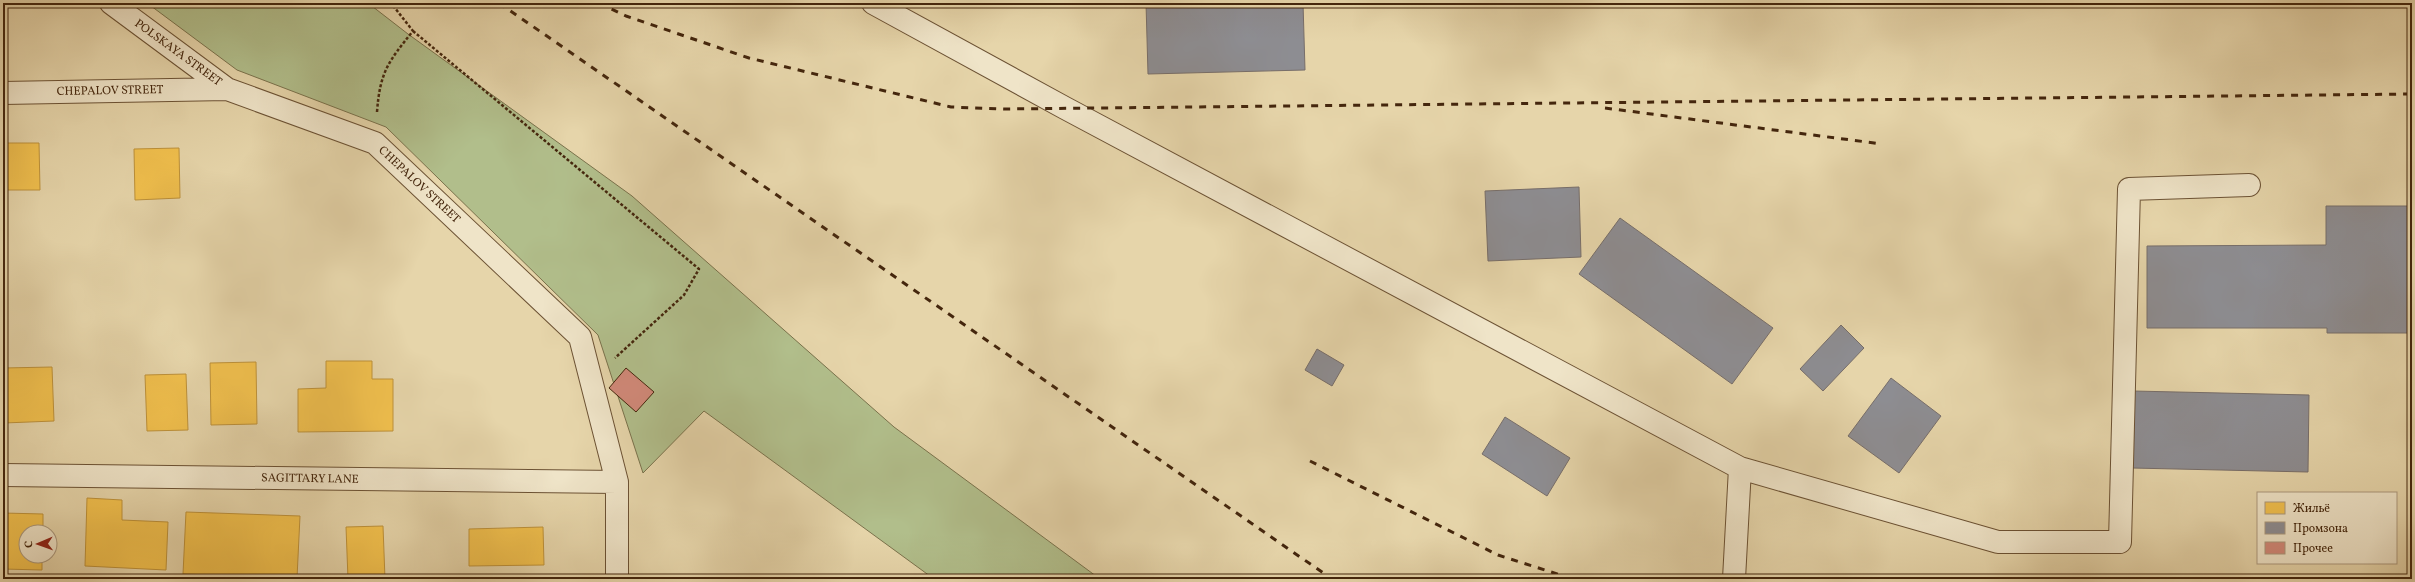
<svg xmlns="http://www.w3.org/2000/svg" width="2415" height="582" viewBox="0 0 2415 582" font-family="Vollkorn,serif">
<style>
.green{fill:#b1be8b;stroke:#7a724c}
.homes{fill:#f2c14e;stroke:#be923a}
.industry{fill:#8d8d92;stroke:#776e6a}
.building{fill:#d18979;stroke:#44260d}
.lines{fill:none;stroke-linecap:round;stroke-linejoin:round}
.minor-casing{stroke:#6c5234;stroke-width:24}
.path{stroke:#44260d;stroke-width:2.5;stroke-dasharray:3 2;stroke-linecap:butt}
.minor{stroke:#efe4c8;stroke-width:22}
.rail{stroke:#44260d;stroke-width:3;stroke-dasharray:7 7;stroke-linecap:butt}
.labels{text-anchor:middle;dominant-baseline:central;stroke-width:4;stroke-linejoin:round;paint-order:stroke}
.street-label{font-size:12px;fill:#44260d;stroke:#efe4c8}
</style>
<rect width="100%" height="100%" fill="#e6d5aa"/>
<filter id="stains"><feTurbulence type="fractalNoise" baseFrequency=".005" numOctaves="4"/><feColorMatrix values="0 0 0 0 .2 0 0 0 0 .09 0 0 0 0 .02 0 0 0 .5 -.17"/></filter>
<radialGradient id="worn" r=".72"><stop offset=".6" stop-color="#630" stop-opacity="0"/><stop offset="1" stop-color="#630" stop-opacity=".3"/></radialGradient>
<path class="green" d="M147,3H368L408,34L632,196L894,427L1100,579H934L704,411L643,473L598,335L386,127L237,70Z"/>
<path class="homes" d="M3,143H39L40,190H3Z
M179,148L180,198L135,200L134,149Z
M326,361H372V379H393V431L298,432V389L326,388Z
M256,362L257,424L211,425L210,363Z
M52,367L54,421L4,423L3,368Z
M186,374L188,430L147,431L145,375Z
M87,498L122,500V520L168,522L166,570L85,566Z
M186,512L300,516L297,578L183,574Z
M3,513L43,514V532H26V556H42V570L3,569Z
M383,526L385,579H348L346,527Z
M543,527L544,565L469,566V529Z"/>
<path class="industry" d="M1146,3H1303L1305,70L1148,74Z
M1579,187L1581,257L1488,261L1485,191Z
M2326,206H2412V333H2327V328H2147V246L2326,245Z
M1620,218L1773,328L1732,384L1579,274Z
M1841,325L1864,348L1823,391L1800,369Z
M1317,349L1344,365L1332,386L1305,370Z
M1891,378L1941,416L1899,473L1848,436Z
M2133,391L2309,395L2308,472L2132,468Z
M1505,417L1570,458L1547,496L1482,454Z"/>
<path class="building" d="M626,368L654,392L636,412L609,388Z"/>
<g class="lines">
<g class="minor-casing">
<path id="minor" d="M111,3L227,89
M873,3L1065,108L1740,468L1998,542H2120L2129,189L2249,185
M3,93L227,89L375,143L580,337L617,482V579
M3,475L617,482
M1734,579L1740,468"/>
</g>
<path class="path" d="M413,31L699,269L684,295L615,358
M377,112C380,72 388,62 413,31L391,3"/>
<use href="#minor" class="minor"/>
<path class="rail" d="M499,3L1332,579
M599,3L626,16L749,58L951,107L1005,109L2412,94
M1605,108L1882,144
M1310,461L1498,555L1573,579"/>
</g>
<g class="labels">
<g class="street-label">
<text transform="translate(178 53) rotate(36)">POLSKAYA STREET</text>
<text transform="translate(110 91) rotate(-1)">CHEPALOV STREET</text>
<text transform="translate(419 185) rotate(43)">CHEPALOV STREET</text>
<text transform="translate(310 479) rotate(1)">SAGITTARY LANE</text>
</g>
</g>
<rect width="2415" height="582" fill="none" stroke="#e6d5aa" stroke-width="16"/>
<rect x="4" y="4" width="2407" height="574" fill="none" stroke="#44260d" stroke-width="2"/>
<rect x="8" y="8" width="2399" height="566" fill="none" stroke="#44260d"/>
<rect x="2257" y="492" width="140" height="72" fill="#efe4c8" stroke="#ab987d"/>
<rect x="2265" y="502" width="20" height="12" fill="#f2c14e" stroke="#ab987d"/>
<text x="2293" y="512" font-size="12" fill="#44260d">Жильё</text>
<rect x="2265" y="522" width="20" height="12" fill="#8d8d92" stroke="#ab987d"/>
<text x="2293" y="532" font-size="12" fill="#44260d">Промзона</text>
<rect x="2265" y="542" width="20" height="12" fill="#d18979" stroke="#ab987d"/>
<text x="2293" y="552" font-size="12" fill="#44260d">Прочее</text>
<g transform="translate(38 544) rotate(268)"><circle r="19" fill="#efe4c8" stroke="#ab987d"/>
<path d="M0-3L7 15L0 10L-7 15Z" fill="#8f2418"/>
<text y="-6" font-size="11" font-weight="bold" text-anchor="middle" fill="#44260d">С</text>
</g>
<rect width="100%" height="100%" filter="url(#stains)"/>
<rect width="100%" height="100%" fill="url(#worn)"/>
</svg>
